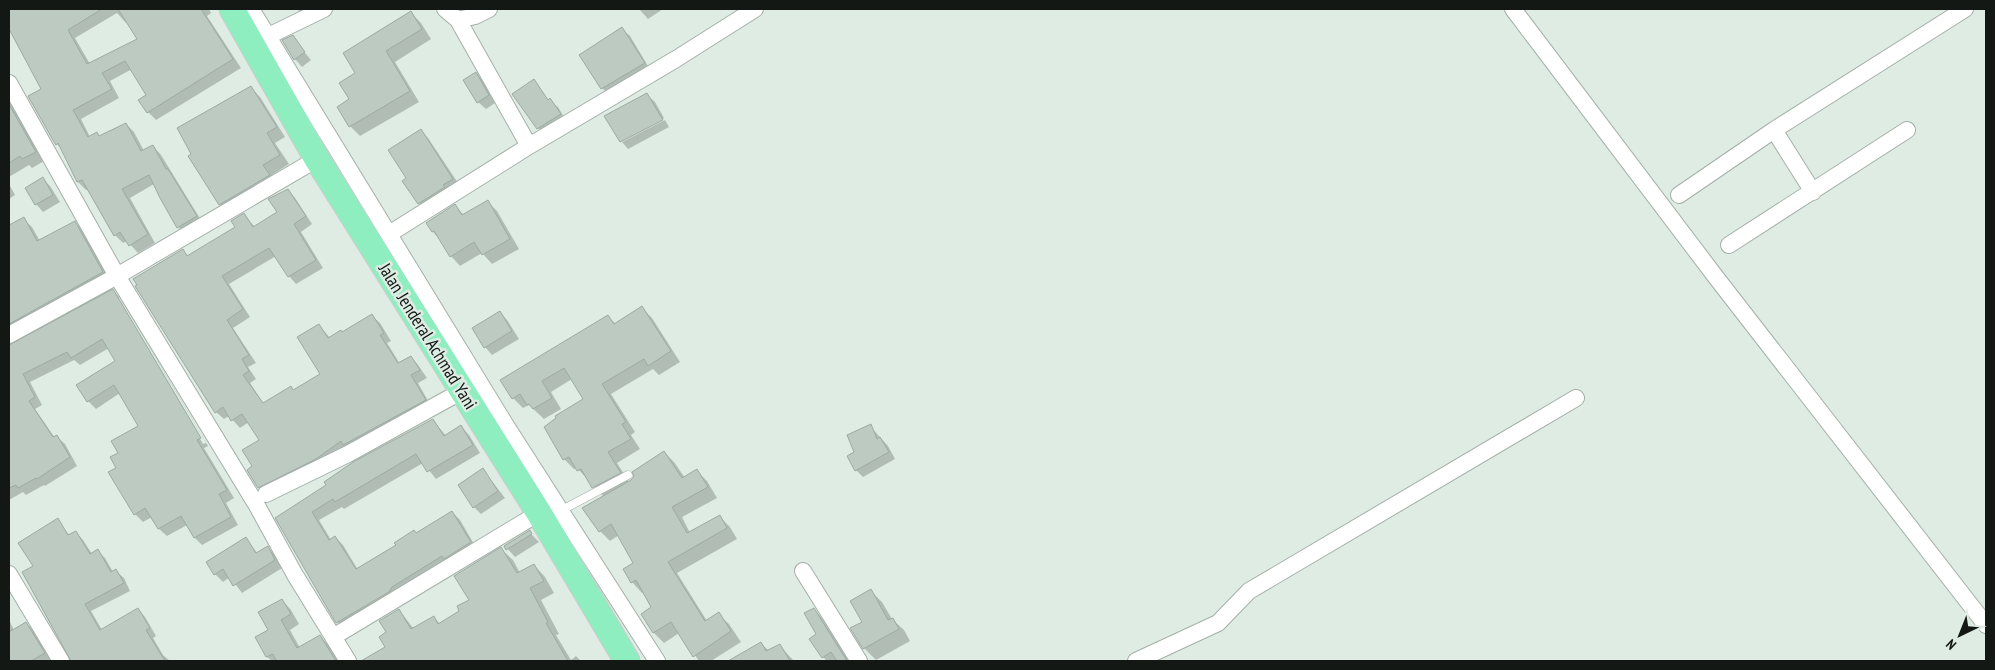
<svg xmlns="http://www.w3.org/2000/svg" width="1995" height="670" viewBox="0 0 1995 670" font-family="'PT Sans Narrow',sans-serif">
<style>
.shadow{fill:#0003;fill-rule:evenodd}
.building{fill:#bccac1;stroke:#9daaa2}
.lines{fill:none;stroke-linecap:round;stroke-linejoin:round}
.lane-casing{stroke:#a3b0a8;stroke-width:9}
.street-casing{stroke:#a3b0a8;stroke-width:18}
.primary-casing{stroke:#cbcccc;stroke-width:27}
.lane{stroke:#fff;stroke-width:8}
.street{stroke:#fff;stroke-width:16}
.primary{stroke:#8feec0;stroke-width:25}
.labels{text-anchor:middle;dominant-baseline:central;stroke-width:5;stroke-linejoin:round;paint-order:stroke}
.street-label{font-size:18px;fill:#131815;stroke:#deece3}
</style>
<rect width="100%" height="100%" fill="#deece3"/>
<path class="shadow" d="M9,9H209L211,13L207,16L241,68L156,120L148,112V95L132,69L110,81L119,98L81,119L90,137L97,134L100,137L126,124L134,132L144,151L153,146L161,155L204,225L187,235L178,227L154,184L130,198L155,243L138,253L127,241L123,243L115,235L88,189L86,190L78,182L63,151L57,144L43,89L9,27ZM117,13L126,23L128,22L139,39L90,64L75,38Z
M297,9H320L306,18Z
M639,9H663L648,19Z
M411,13L421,23L431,39L395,62L419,102L360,136L350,126V100L357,73Z
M622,29L630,36L651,71L610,96L602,88L581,55Z
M292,37L311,60L302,67L295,59L284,41Z
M476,73L483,81L495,103L486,109L478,102Z
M534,81L549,101L558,107L567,122L546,136L538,128L514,94Z
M251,88L260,97L285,137L275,143L289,164L272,175L278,185L229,214L220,204Z
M647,95L655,102L664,118L621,140V142L606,116Z
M9,98L44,161L32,168L29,165L9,177Z
M665,120L669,127L628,149L622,142Z
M421,131L428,138L460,186L426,211L419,203L408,179Z
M43,179L50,186L60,202L43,212L36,204L27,189Z
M9,184L15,195L9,199Z
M288,190L295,198L312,224L301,232L323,268L296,284L289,276L276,256L229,284L250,317L233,328L256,363L248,367L256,379L250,383L264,404L294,391L321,375L319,325L330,338L343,334L372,316L380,323L391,341L387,343L400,364L411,357L418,365L427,378L418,383L432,408L267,495L259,487L254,466L261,440L249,422L240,428L229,416L224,419L216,412L183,251L189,257L237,227L244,215L255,227L278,213Z
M488,202L497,211L519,249L492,264L482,253L460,266L451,256L440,239L433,232L455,206L464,215Z
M23,219L32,227L40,241L74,222L83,230L111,281L9,335V226Z
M113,291L121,299L208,446L204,448L234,498L226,503L238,525L202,545L195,538L187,525L167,536L159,529L152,517L143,522L135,514L118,468L119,453L139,427L120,393L96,409L88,401L117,362L109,348L80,365L74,360L30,382L42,405L35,409L55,438L57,437L65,444L77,466L45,486L44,485L26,495L23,492L9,500V348ZM117,298H120L206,443L203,444Z
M642,308L652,318L680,362L659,375L653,369L611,394L635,432L631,435L640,449L617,463L629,482L664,452L674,462L685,478L697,471L707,481L717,498L682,517L690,533L719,516L730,527L737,539L677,573L707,621L718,614L729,624L741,642L711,661H699L679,633L664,643L654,633L642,614L653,608L644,592L642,593L632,582L635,563L619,535L610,541L600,531L604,497L577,468L574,469L564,459L585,400L572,379L551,392L561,409L544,419L529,405L523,408L513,398L608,317L616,324Z
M500,312L507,320L519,339L492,355L485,347Z
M433,420L446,436L461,427L469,435L480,453L436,479L423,463L344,509L342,507L319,520L331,540L335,537L343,545L358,570L452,512L460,520L478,551L346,631L337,622L277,519Z
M870,426L888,446L895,459L863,477L856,470V452Z
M483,470L505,498L481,514L474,507Z
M57,520L70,536L75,532L83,540L92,554L98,551L105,558L113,572L116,571L124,578L130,591L91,611L102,630L138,609L145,617L156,636L153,638L163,655L170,661H73L23,572L35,566Z
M529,532L539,542L515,557L505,546Z
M246,539L258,554L268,548L275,555L282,568L242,593L230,577L223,582L215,574Z
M501,549L513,560L520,573L534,565L545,577L554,593L541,600L559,634L556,635L571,660L576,656L581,661H365L387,647V633L399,610L414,629L434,617L440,624L461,612L470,600Z
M871,591L882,602L892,619L904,630L910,641L876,660L864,648L852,629L863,622Z
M282,600L291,610L299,624L290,630L300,648L320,636L329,646L339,661H272L267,657L257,638L270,631Z
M814,609L821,617L849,661L837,660L827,661L823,657Z
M9,620L14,630L26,623L34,631L52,661H9Z
M761,643L769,651L779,645L794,661H731Z"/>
<path class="building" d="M9,9H102L68,30L87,64L137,39L118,9H201L233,59L147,113L138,100L146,95L125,61L102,73L112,89L73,110L88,137L97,132L99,136L126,123L141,151L153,145L166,169H168L197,216L177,228L160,198L149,175L122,189L148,234L129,246L120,232L114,236L82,180L77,182L58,143L56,145L54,142L28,96L41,89L9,29Z
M411,11L422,29L386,51L410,91L349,127L337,107L349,99L339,83L355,73L343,53Z
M622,27L645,63L601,89L579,55Z
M293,35L305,52L294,60L282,40Z
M476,72L489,95L477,103L463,80Z
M534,79L548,100L550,98L561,114L537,129L512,94Z
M251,86L277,127L267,133L280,155L263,165L270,175L219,205L188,156L191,154L177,128Z
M647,93L663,120L620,142L604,116Z
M9,106H10L36,152L22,159L20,156L9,163Z
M421,129L453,179L443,185L445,187L418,204L402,181L406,178L388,150Z
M43,177L53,195L35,205L25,188Z
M288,189L306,216L294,224L316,260L288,277L269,248L222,276L243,309L227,320L249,355L242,359L249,371L243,375L263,403L291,386L293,390L320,374L297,337L319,324L328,338L341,330L342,332L372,314L384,333L380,335L398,363L411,356L420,370L411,375L426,400L343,445L341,441L316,459L258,488L247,470L252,466L242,450L259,440L242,414L231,421L223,407L215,413L135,286L137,285L133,279L183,249L187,256L235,227L231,221L244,213L253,227L277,212L268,199Z
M488,200L510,239L482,255L474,242L450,257L434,231L432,232L426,223L455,204L462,215Z
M24,217L37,241L75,221L103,272L9,324V225Z
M113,289L201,438L197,440L227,490L219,494L231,517L194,538L181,516L158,529L145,508L134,515L108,472L116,468L110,457L118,453L111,441L138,426L114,385L87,402L76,385L115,361L102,339L71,358L67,352L23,374L35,397L29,401L53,437L57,435L70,457L37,479L36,478L18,488L16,485L9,488V345Z
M642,306L671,351L648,366L644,359L602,384L626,422L622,424L631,439L608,452L621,473L592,488L581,469L577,471L569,457L563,460L544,427L556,418L555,416L583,399L564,368L542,381L552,398L533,409L529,404L527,405L520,394L512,399L500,380L608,315L614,324Z
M500,311L512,331L484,348L472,328Z
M433,419L444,436L461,425L473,445L427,472L416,454L335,502L333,499L312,512L329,540L335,536L356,569L396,545L394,543L414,530L416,533L452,511L471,542L444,559L442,556L392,587L389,592L336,623L275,518L326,485L324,482L353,462Z
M871,424L877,439L880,437L889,452L855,471L847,456L854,452L847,435Z
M664,451L682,478L697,469L708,487L672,507L687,533L720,515L727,528L668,562L705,621L719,612L731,631L693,657L671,622L653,633L641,614L651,607L636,580L631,583L623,569L633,563L611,524L599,532L582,508L631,480L634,476L632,472Z
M483,468L498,491L473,508L458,485Z
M58,518L68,535L76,531L90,554L98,549L111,572L116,569L124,583L85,604L100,630L138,608L150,628L146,630L165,661H71L22,572L33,566L18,543Z
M530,530L532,534L506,550L504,546Z
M246,537L256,553L268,546L275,560L233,586L223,569L214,575L206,562Z
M501,547L517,573L534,564L544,581L530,588L548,622L546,623L568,661H361L385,647L379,637L386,632L379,621L399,609L411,629L434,616L438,624L459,611L457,606L469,600L454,576Z
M871,589L888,620L893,618L899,629L863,649L850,628L862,622L850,601Z
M282,599L291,614L281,620L297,648L320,635L336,661H275L276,660L273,654L266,657L255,637L268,630L258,612Z
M814,608L847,661H837L831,652L822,658L809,639L816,634L804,613Z
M26,622L45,653L31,661H9V632Z
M761,642L766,651L780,644L790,661H728Z"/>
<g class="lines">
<g class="lane-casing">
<path id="lane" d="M560,511L628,475"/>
</g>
<g class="street-casing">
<path id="street" d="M251,9L505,424L657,661
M445,9L458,20L475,16L489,9
M1513,9L1715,276L1986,625
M458,20L529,146
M258,41L324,9
M9,83L117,276L256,504L295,575L348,661
M1774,130L1813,192
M1679,195L1774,130L1965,9
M389,234L529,146L676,59L755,9
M1729,245L1907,130
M9,335L117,276L317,159
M266,494L348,454L462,391
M803,571L859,661
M9,574L61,661
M333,637L539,513
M1136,661L1218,623L1249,591L1576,398"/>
</g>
<g class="primary-casing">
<path id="primary" d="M232,9L317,159L539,513L627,661"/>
</g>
<use href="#lane" class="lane"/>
<use href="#street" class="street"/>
<use href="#primary" class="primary"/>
</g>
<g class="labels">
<g class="street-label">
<text transform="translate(428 336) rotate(58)">Jalan Jenderal Achmad Yani</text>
</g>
</g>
<rect width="1995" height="670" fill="none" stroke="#131815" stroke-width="20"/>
<g transform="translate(1960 635) rotate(223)" stroke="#deece3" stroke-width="4" paint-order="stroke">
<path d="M0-4L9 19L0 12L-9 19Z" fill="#131815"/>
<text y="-8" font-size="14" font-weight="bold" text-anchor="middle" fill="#131815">N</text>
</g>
</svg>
